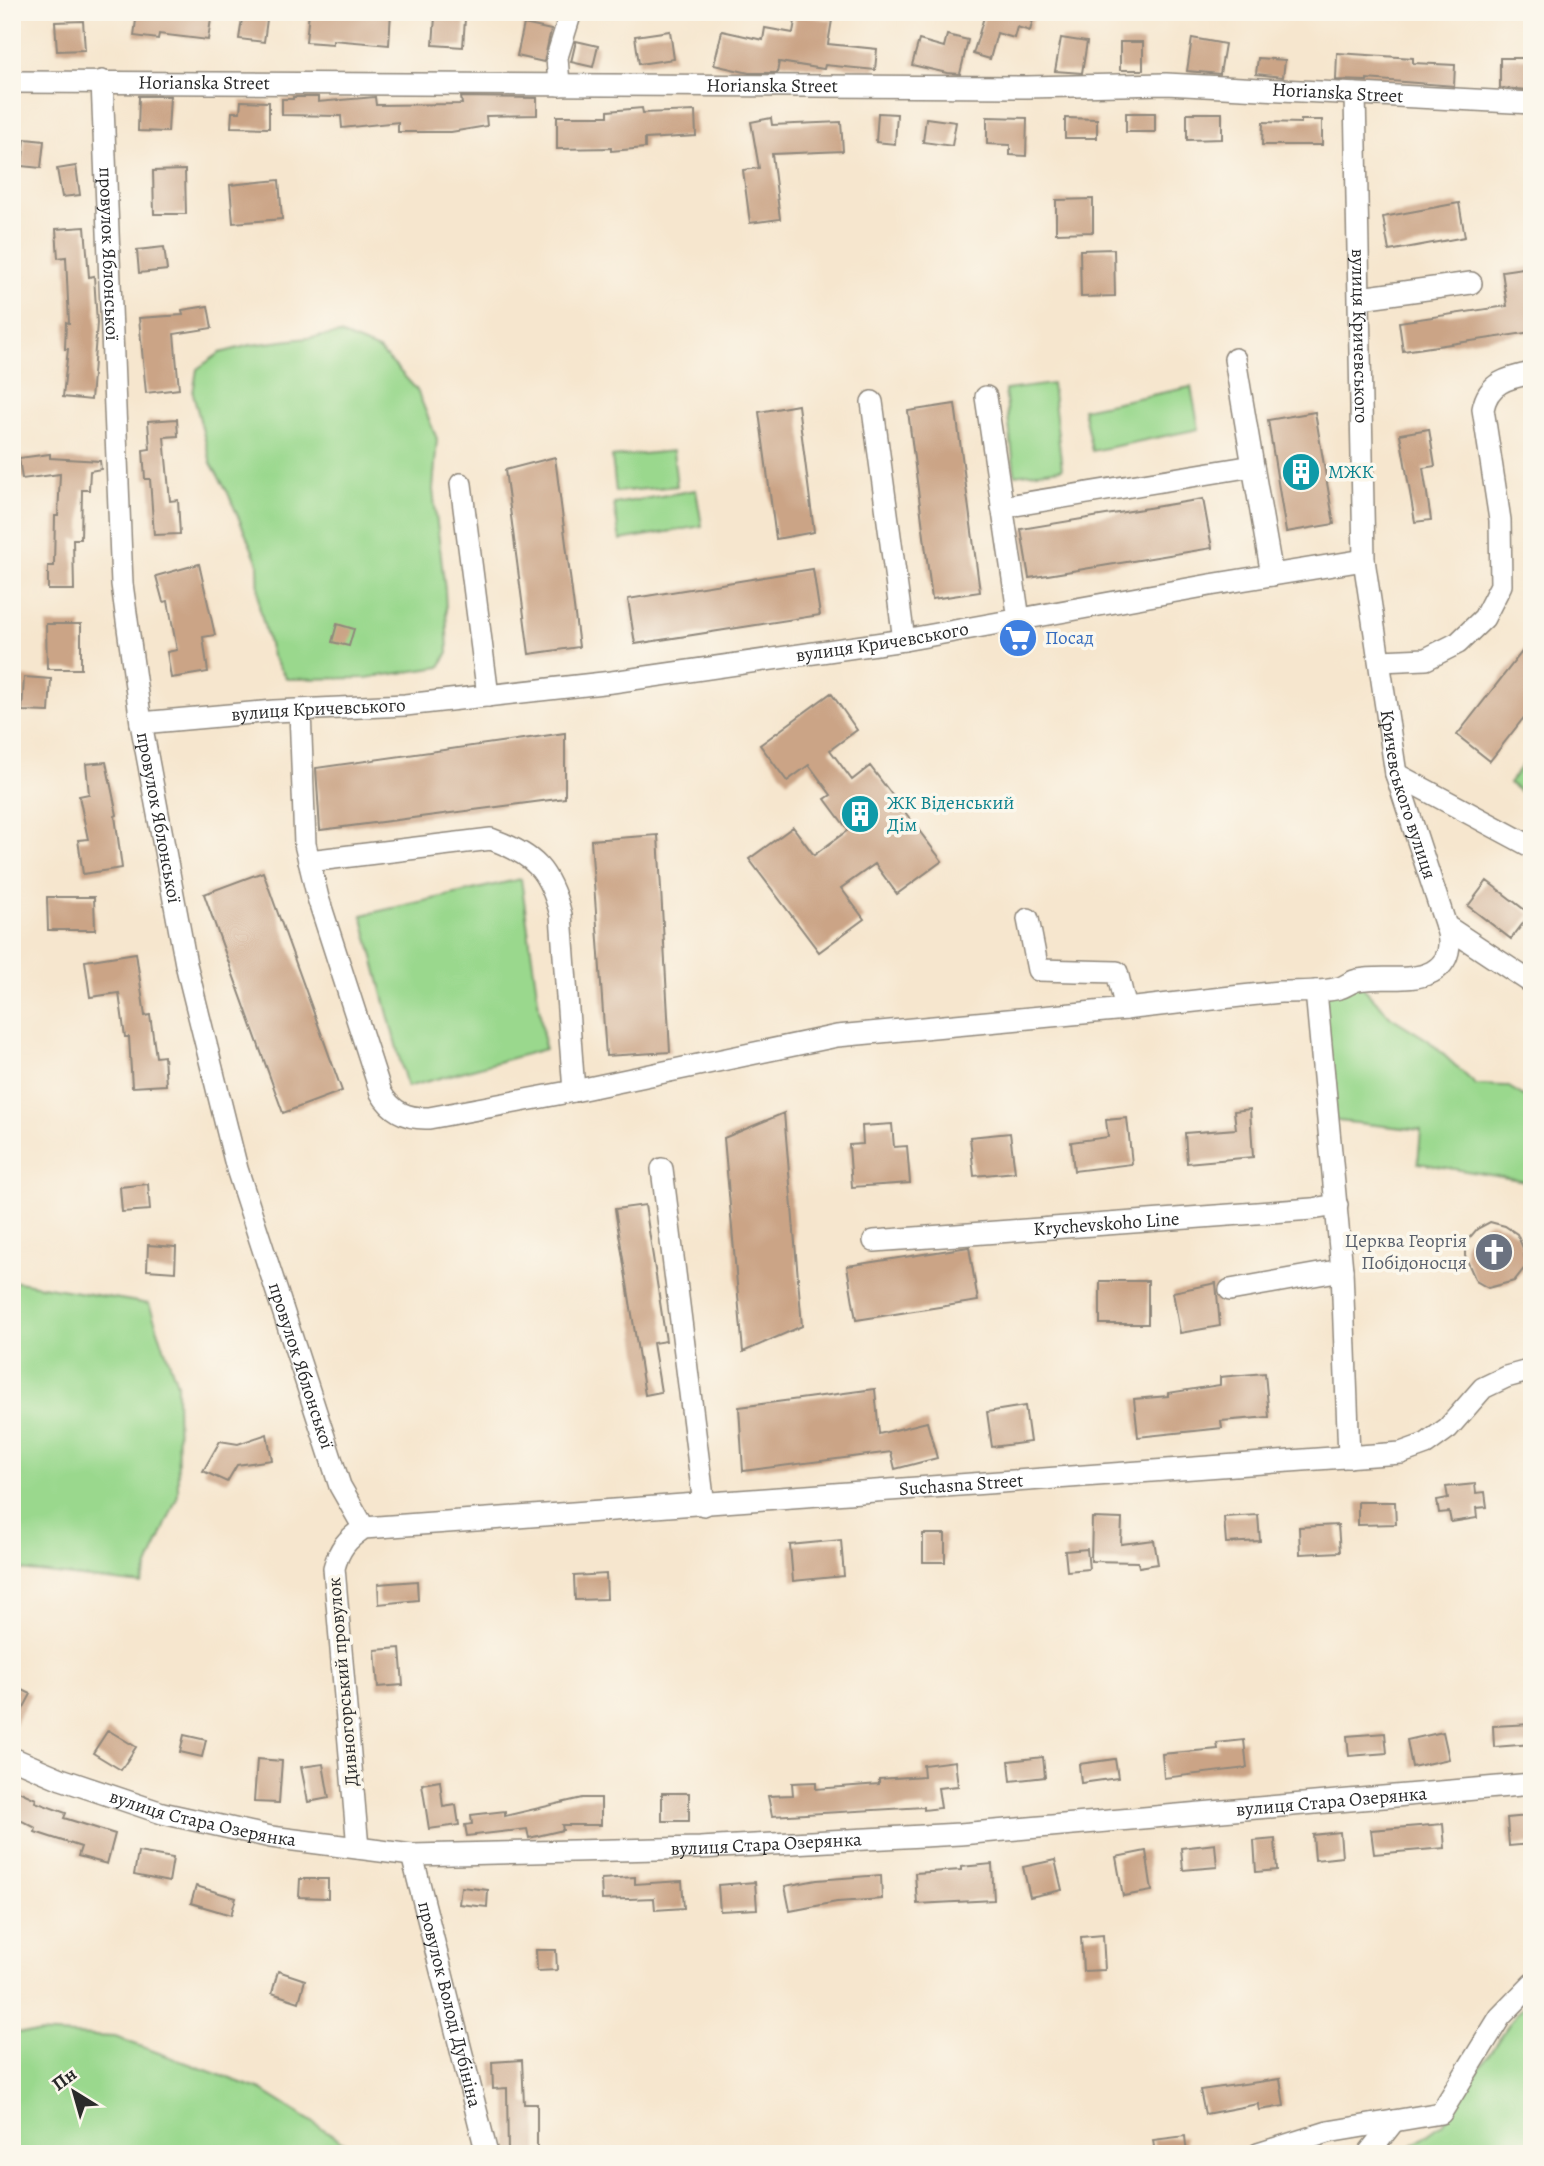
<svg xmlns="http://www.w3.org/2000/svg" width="1544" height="2166" viewBox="0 0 1544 2166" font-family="Alegreya,serif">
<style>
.green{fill:#9ad88d;stroke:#62825c;stroke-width:2}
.building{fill:#cba486}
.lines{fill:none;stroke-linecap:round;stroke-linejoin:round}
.minor-casing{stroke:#90887c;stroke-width:24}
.minor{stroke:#fff;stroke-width:21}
.labels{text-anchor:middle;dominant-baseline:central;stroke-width:7;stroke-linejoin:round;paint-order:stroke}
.street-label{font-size:19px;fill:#2b2b2b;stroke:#fbf7ec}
.culture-label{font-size:19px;fill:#0d838f;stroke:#fbf7ec;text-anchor:start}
.shop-label{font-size:19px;fill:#366cbe;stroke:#fbf7ec;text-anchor:start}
.worship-label{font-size:19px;fill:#5b616d;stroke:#fbf7ec;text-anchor:end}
</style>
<rect width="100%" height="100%" fill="#fbf7ec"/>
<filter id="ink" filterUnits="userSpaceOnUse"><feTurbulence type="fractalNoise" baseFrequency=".0143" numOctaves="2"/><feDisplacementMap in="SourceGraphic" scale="14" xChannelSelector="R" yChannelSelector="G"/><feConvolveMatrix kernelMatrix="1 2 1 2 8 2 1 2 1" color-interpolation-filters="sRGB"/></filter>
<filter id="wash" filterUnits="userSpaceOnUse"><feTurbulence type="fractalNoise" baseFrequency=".00686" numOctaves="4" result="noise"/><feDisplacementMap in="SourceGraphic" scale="28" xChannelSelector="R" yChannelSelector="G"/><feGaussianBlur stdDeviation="1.57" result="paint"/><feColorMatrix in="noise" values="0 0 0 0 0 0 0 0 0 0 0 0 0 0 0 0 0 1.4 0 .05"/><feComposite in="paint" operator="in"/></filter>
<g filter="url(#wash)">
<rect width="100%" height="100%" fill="#f6e6ce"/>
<path class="green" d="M340,334L379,350L396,367L417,390L437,439L433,490L445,590L448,652L440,667L366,678L287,679L272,656L259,606L258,563L228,493L211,463L193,393L197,369L220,353L250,345Z
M1052,384L1062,469L1015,475L1005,390Z
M1191,387L1199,429L1092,451L1083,409Z
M673,451L677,486L616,492L612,457Z
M696,490L702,526L620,540L614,504Z
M1532,753V800L1509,783Z
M521,879L545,1049L407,1087L362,915Z
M1356,980L1391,1017L1428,1040L1476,1085L1507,1086L1532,1101V1182L1418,1163L1421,1130L1329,1120L1316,991Z
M12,1281L149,1304L177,1384L178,1495L141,1584L12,1569Z
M1532,1997V2154H1401L1442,2124L1516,2014Z
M12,2032L115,2037L261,2090L363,2154H12Z"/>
<g id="blocks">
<path class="building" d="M137,12H212L208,40L159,34L158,39L134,36Z
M243,12H268L264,42L239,39Z
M309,12H391L389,45L333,40V44L306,42Z
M981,12H1035L1030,31L1017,27L1014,38L997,33L990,59L973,54L984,17L981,16Z
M796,15L832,20L828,44L877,49L875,70L825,65L824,69L779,62L777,73H749L714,65L722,31L763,40L765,28L793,33Z
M435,17L465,19L463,47L433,45Z
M83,21L85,50L57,51L55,22Z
M524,24L551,30L544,62L517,56Z
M670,31L674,59L639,64L635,36Z
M947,35L968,40L960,74L947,73L912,65L919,40L944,47Z
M1061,38L1087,42L1082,73L1055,71Z
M1192,38L1225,44L1220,74L1187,71Z
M576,41L598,46L593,67L571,62Z
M1120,42H1143V70H1120Z
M1337,53L1413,58V63L1455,65L1454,86L1367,79V81L1336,80Z
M1258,58L1285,60L1283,77L1256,74Z
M1500,58H1530V90L1500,88Z
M139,96H170L168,132L138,131Z
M293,97H318V102L375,97L376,105L462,104L461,97L537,98V115L486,116L487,126L451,132H398V122L342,128L341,116L282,115V99H293Z
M241,101L269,102V128L231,127L232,112H240Z
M642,108L643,113L695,111L696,136L645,139V148L611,151V148L557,149V116H608V111Z
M878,113L897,114L895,144L876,142Z
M1126,113H1155V132H1126Z
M1187,113H1222V139L1187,140Z
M987,117L1027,118L1026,156L1010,155V145L987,144Z
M771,118L772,125L841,122L843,151L772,154L780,219L750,223L743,170L759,168L751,122Z
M926,118L956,122L952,146L923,142Z
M1065,118L1097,119V138H1065Z
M1301,120H1322V145H1262L1263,122L1301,123Z
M25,139L44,141L41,168L22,166Z
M76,166L80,195L62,197L57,169Z
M185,170L186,214H154L153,171Z
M279,180L282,219L233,223L230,185Z
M1093,199V232L1056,233V200Z
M1459,203L1465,237L1389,251L1383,217Z
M85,227L89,277L94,276L97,323L91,400L63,397L68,349H65L66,322L69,323L66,257L58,258L56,229Z
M164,247L167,270L139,273L137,250Z
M1114,249L1115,296L1081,297L1080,250Z
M1530,267L1532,332L1403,351L1399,322L1507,306L1502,271Z
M208,306L212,328L174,334L179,389L146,393L139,318L183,315L182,310Z
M955,404L980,592L932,599L908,411Z
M798,405L814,532L776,539L759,412Z
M1315,412L1334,524L1286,532L1268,420Z
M177,419L178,436L164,437L170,501L178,500L180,534L154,535L150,479H145L143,450L150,449L148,421Z
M1429,429L1435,466L1423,468L1431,520L1415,522L1400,434Z
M50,454V458L100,461L101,469L90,471L89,490H82L81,539H73L74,590H48V566H54L55,516H58L60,474L22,479L19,458Z
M555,457L579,647L529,654L505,470Z
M1203,499L1212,548L1029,578L1021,529Z
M199,564L215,635L203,637L208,672L171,678L167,652L177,650L168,601L163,602L156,576Z
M813,569L820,615L635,644L628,599Z
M46,624H81V669H47Z
M337,624L354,629L349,646L332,642Z
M1532,639V707L1490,761L1457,735Z
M24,677L51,679L49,712L22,711Z
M831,693L857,730L830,750L852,780L870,766L942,861L897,894L875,864L841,888L864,919L819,952L749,859L793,827L814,855L848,830L825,799L831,795L809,765L787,781L760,745Z
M565,733V798L320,830L316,768Z
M106,762L117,815L115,816L122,868L83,874L78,840L88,839L79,796L89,794L86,764Z
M658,835L670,1052L606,1056L591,840Z
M263,872L342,1091L283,1113L204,894Z
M1487,881L1530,914L1511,939L1468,906Z
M47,897H94L95,930H48Z
M136,953L145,1016L150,1015L156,1057L164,1056L166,1085L132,1087L129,1037H125L119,993L90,997L85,961Z
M1250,1109L1253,1157L1187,1163L1185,1133L1236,1129L1234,1111Z
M784,1113L802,1326L743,1352L724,1138Z
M1127,1118L1132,1164L1074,1171L1071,1142L1108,1137L1106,1120Z
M892,1124L894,1147L907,1146L910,1183L852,1187L849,1145L863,1144L862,1126Z
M1010,1133L1015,1172L974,1176L970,1137Z
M148,1184L150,1210L122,1212L120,1187Z
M645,1205L666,1341L653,1343L661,1392L645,1395L615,1209Z
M1490,1222L1505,1226L1517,1234L1523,1248L1526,1266L1514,1281L1488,1288L1476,1281L1465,1256V1243L1477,1229Z
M148,1245L176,1247L175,1272L147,1270Z
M969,1247L978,1301L856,1320L847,1266Z
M1100,1281H1148V1324H1100Z
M1216,1283L1220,1326L1180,1333L1173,1292Z
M1265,1373L1269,1417L1221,1421L1222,1428L1138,1437L1134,1399L1168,1396V1393L1220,1385V1377Z
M875,1389L879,1434L927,1422L937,1458L895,1469L891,1452L743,1471L739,1407Z
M1025,1406L1030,1442L992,1447L987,1412Z
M267,1434L272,1460L237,1465L227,1482L203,1471L220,1441L238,1444Z
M1475,1484L1476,1493L1485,1492L1487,1507L1476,1508L1477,1518L1451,1522L1449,1512L1439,1513L1437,1500L1448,1498L1446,1487Z
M1358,1502H1395L1396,1524L1358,1525Z
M1258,1515L1260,1541L1226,1543L1224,1517Z
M1092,1518L1122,1519L1121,1544L1154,1540L1158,1564L1139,1567L1138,1562L1091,1561Z
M1338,1525L1340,1552L1300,1554L1299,1527Z
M923,1534H945V1562H923Z
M841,1540L844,1576L793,1581L790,1545Z
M1087,1549L1089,1569L1067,1571L1065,1551Z
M606,1574L607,1599L575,1600L574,1576Z
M417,1581L418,1600L379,1604L378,1584Z
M400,1648L403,1685L378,1687L375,1650Z
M12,1685L31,1694L12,1730Z
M1532,1724V1744L1494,1747L1493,1726Z
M108,1730L136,1747L121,1770L93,1753Z
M1443,1732L1449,1759L1412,1767L1407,1740Z
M1385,1733L1387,1753L1349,1756L1347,1736Z
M184,1735L206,1740L202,1757L180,1752Z
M1244,1740L1247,1768L1164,1778L1162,1754L1218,1749L1217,1743Z
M1043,1757L1045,1777L1011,1781L1009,1761Z
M257,1759L282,1761L279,1803L254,1802Z
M1115,1759L1118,1778L1081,1783L1079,1764Z
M955,1761L958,1786L938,1788L941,1808L924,1810V1807L772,1816L768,1796L793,1795L792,1783L816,1782V1789L879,1784V1779L924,1776L923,1765Z
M323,1764L329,1798L308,1802L301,1767Z
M440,1781L443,1807L456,1805L459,1825L429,1829L422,1784Z
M12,1788L36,1799L35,1802L66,1813L64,1818L115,1834L107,1864L78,1856L81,1847L35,1832L36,1828L12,1816Z
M662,1793H689V1821H662Z
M582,1798H601V1825H562L563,1830L529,1838L527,1829L467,1836L465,1825L472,1824L471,1815L505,1811V1816Z
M1528,1816L1531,1844L1509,1846L1507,1818Z
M1443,1824L1445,1848L1374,1854L1371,1830Z
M1340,1832L1342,1857L1315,1860L1313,1835Z
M1275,1839L1277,1870L1256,1872L1254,1841Z
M1215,1844L1217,1867L1183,1870L1181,1848Z
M1146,1851L1152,1891L1123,1896L1116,1857Z
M138,1852L173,1858L169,1882L134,1875Z
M1055,1860L1062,1890L1030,1897L1023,1867Z
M992,1864L994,1900L917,1904L915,1873L961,1870V1867Z
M881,1875L882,1899L837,1902L790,1911L785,1886L817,1880Z
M635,1877V1884L682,1881L684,1908L655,1910L654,1898L602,1900L601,1879Z
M300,1879H328V1898L299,1897Z
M755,1882L757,1909L720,1911L718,1885Z
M196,1886L236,1898L231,1915L191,1903Z
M461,1887L488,1890L487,1907L459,1904Z
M1103,1935L1105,1970L1083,1971L1081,1937Z
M536,1950H556L557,1970L537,1971Z
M278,1971L305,1980L299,2002L272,1993Z
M522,2060L524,2104H537V2154H508L507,2088L493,2089L492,2062Z
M1280,2079L1284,2106L1259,2110L1258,2104L1205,2114L1200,2090Z
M1185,2136L1187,2154H1155L1153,2140Z"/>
</g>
</g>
<g filter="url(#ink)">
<use href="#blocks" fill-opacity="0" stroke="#90887c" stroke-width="2"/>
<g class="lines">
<g class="minor-casing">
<g id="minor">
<path id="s1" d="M102,81L122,584L141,723L186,964L237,1169L340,1486L364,1528"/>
<path id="s2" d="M12,82L1027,87L1166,84L1532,103"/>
<path d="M559,85L557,57L571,12"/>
<path id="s3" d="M1355,94L1364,560L1396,774L1446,926L1532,983"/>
<path d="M1360,298L1471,283"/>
<path d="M1235,359L1253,466"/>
<path d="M986,397L1019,619"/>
<path d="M872,402L904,640"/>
<path d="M461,484L488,696"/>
<path d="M1002,507L1253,466L1272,575"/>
<path d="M1380,661L1426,659L1458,643L1484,618L1501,585L1500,520L1483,409C1488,382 1508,378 1532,373"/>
<path d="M300,710L305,844L318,898L381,1093C392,1112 407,1119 429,1118L574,1091L837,1036L1126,1009"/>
<path id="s4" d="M141,723L274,711L405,705L612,682L904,640L1210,585L1364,560"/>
<path d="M1396,774L1532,847"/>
<path d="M309,861L491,839C535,855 549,870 561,915L574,1091"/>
<path d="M1028,919L1038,970L1117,972L1126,1009C1178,1003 1229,997 1280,992C1299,991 1320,993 1339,988C1345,987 1351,981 1358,980C1381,975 1410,983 1432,972C1450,962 1452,943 1446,926"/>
<path d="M1316,991L1342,1270L1349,1457"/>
<path d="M662,1169L704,1505"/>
<path id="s5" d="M874,1241L1312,1209L1337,1205"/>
<path d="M1230,1290L1342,1270"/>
<path id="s6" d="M12,1758L61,1779L162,1813L271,1837L412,1855L700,1848L960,1834L1532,1784"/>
<path id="s7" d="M358,1848L334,1568C339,1549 347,1539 364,1528L1401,1453L1426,1444L1448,1428L1483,1388L1506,1377L1532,1370"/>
<path id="s8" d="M412,1855L487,2154"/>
<path d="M1258,2154L1328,2132L1441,2113L1500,2017L1532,1984"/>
<path d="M1368,2154L1394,2121"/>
</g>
</g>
<use href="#minor" class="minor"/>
</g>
</g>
<defs>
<g id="building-disc" transform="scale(2.0125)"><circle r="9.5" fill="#0f9aa8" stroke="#fbf7ec"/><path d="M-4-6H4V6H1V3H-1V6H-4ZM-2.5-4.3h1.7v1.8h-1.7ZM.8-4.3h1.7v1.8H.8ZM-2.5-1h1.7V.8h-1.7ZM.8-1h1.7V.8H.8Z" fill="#fff"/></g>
<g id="supermarket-disc" transform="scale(2.0125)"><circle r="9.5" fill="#3f7fe0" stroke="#fbf7ec"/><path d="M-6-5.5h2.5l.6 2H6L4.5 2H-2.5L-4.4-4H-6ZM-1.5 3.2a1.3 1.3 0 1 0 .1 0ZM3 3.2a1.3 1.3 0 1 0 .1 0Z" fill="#fff"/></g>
<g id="church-disc" transform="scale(2.0125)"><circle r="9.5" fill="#6b7280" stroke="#fbf7ec"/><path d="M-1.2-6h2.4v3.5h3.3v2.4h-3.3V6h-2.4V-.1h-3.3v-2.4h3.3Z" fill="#fff"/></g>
</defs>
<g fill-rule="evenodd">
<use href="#building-disc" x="1301" y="472"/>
<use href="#supermarket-disc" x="1018" y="638"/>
<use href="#building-disc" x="860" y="814"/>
<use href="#church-disc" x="1494" y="1252"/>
</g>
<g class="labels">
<g class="street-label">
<text stroke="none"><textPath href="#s2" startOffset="192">Horianska Street</textPath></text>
<text stroke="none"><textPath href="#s2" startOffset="760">Horianska Street</textPath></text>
<text stroke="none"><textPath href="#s2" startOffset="1326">Horianska Street</textPath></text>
<text stroke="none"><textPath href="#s1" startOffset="173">провулок Яблонської</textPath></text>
<text stroke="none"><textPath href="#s3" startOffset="242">вулиця Кричевського</textPath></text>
<text stroke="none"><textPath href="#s4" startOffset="746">вулиця Кричевського</textPath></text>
<text stroke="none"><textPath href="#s4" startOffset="178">вулиця Кричевського</textPath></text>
<text stroke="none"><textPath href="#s3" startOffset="705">Кричевського вулиця</textPath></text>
<text stroke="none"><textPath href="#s1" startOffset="740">провулок Яблонської</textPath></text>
<text stroke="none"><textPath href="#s5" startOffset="233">Krychevskoho Line</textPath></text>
<text stroke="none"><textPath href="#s1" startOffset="1307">провулок Яблонської</textPath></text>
<text stroke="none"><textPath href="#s7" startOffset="931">Suchasna Street</textPath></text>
<text transform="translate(343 1682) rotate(-95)">Дивногорський провулок</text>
<text stroke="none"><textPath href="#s6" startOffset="1335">вулиця Стара Озерянка</textPath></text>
<text stroke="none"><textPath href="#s6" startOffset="201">вулиця Стара Озерянка</textPath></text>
<text stroke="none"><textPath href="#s6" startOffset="768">вулиця Стара Озерянка</textPath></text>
<text stroke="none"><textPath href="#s8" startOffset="154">провулок Володі Дубініна</textPath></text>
</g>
<g class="culture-label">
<text x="1328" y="472">МЖК</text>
<text x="887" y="803">ЖК Віденський<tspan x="887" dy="22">Дім</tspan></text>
</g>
<g class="shop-label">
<text x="1045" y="638">Посад</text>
</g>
<g class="worship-label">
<text x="1467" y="1241">Церква Георгія<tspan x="1467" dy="22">Побідоносця</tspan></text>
</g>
</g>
<rect width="1544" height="2166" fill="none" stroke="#fbf7ec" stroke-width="42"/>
<g transform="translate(74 2092) rotate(323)" stroke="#fbf7ec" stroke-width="5" paint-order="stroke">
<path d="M0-5L12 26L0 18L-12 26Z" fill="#2b2b2b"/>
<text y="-10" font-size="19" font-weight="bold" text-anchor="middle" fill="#2b2b2b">Пн</text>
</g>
</svg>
